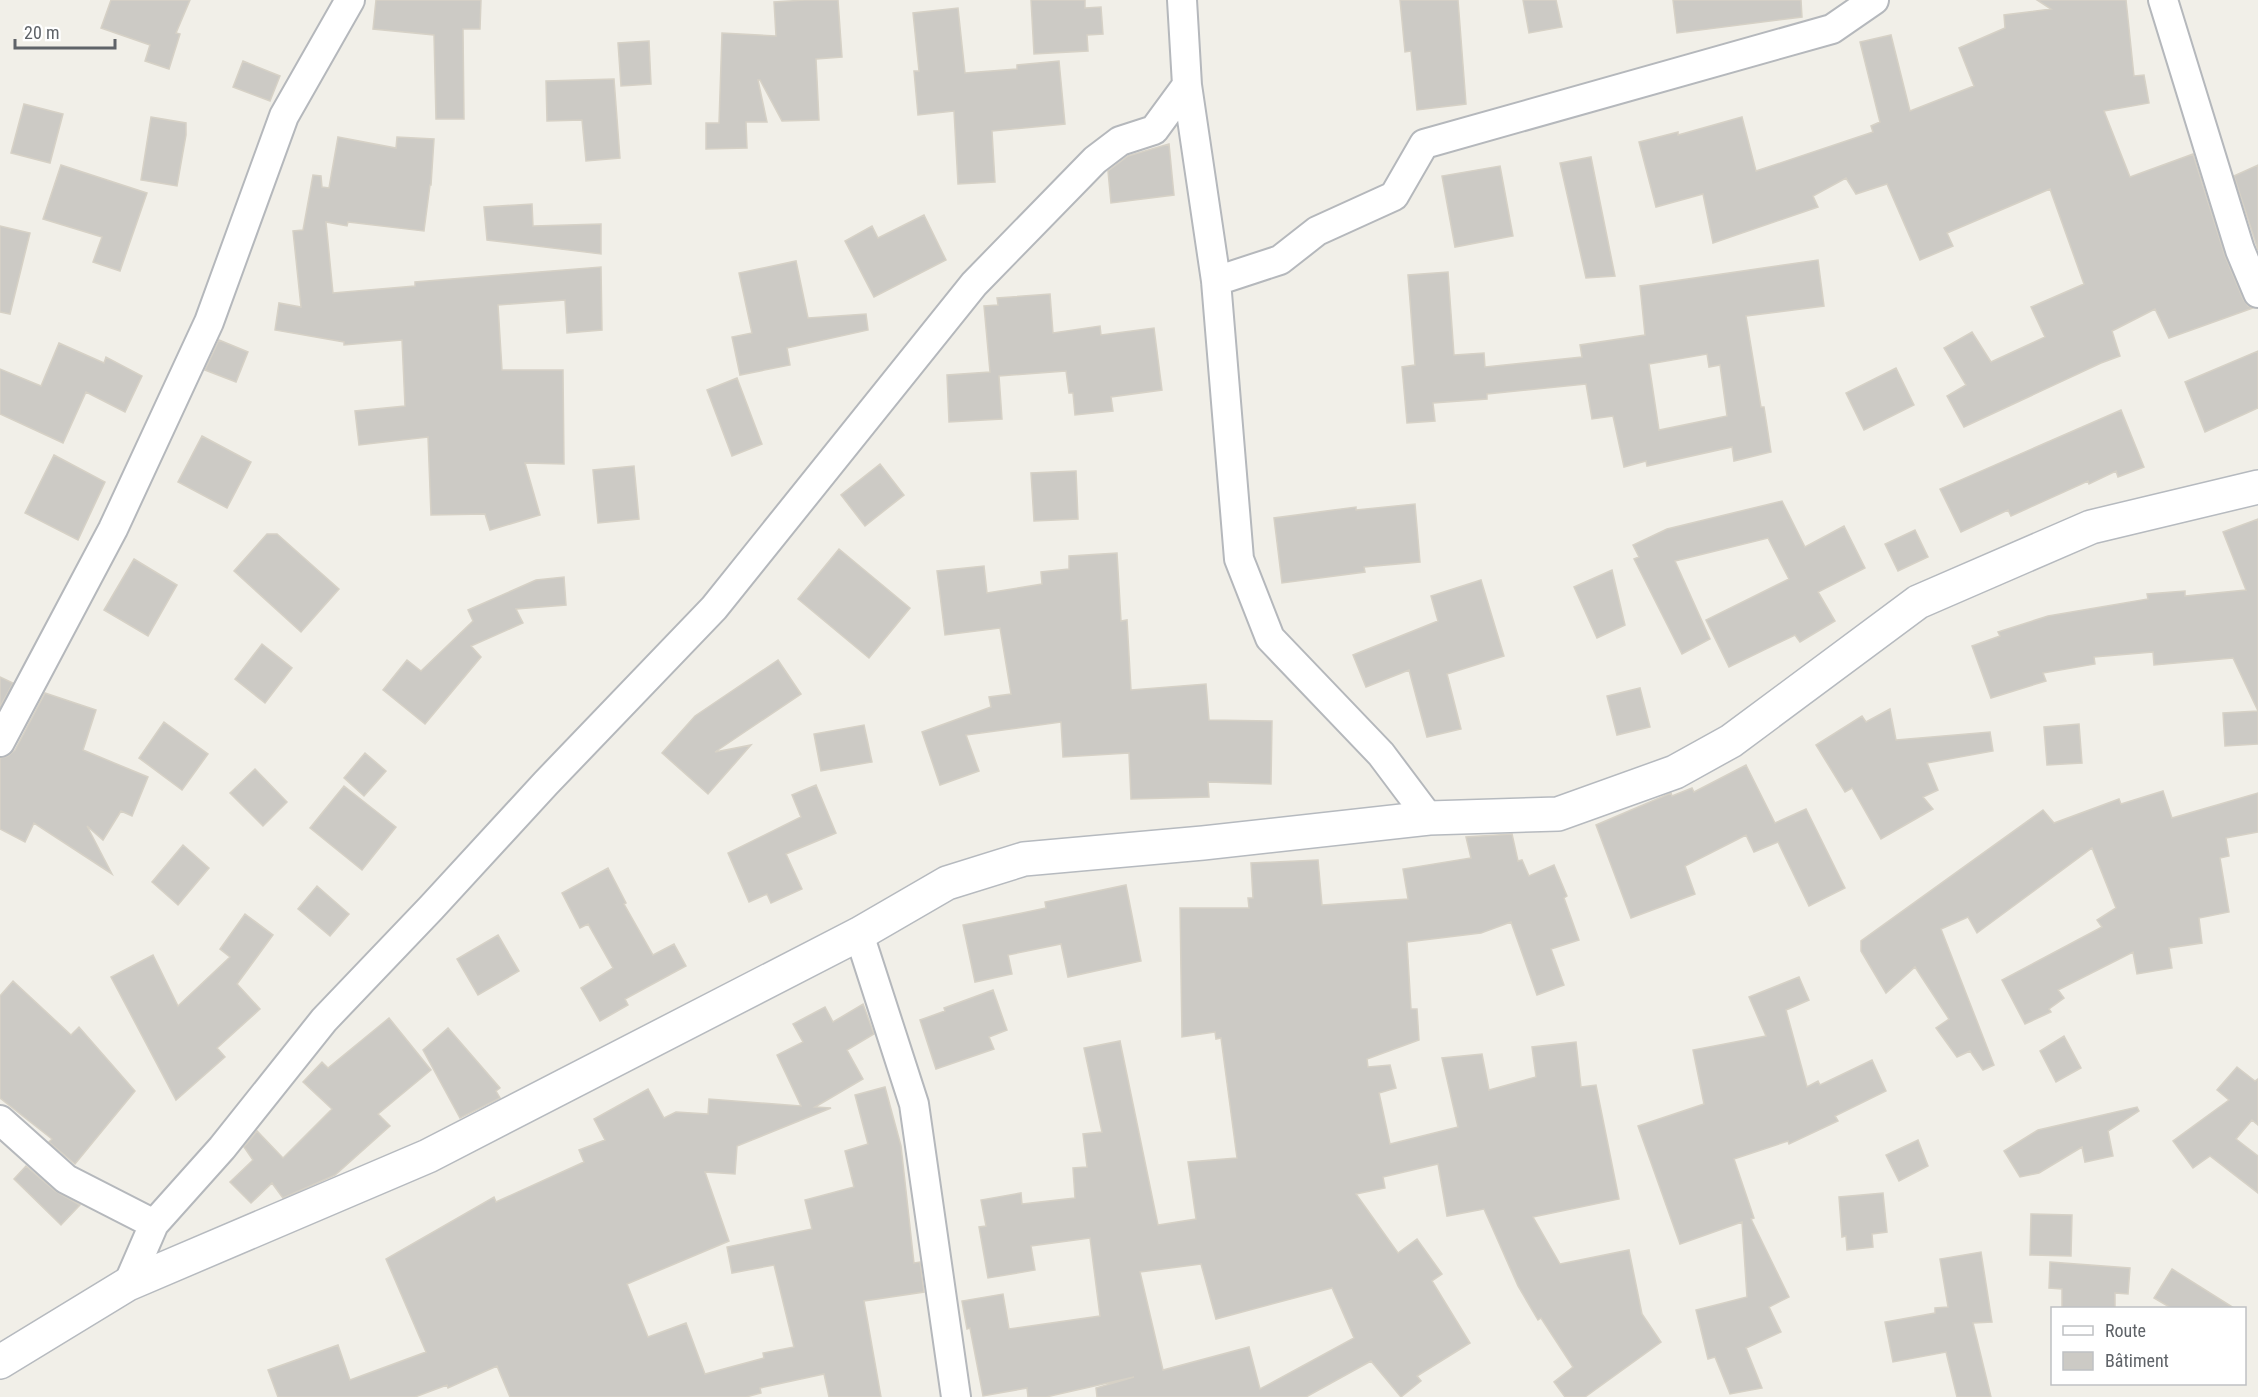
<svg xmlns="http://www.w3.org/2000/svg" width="2258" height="1397" viewBox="0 0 2258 1397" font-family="'Roboto Condensed',sans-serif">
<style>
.building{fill:#cccac5;stroke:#d6d1c6;stroke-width:1.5;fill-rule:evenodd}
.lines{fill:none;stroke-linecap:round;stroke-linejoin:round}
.street-casing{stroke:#b5b8bc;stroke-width:32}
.secondary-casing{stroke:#b6babf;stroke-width:36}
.street{stroke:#fff;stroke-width:28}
.secondary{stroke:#fff;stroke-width:33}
</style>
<rect width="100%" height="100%" fill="#f1efe8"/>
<path class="building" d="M111,0H190L176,33L180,34L169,69L145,61L150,45L101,28Z
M376,0H481L480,29H463L464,119H436L434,35L373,29Z
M805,0H838L842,57L816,59L819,120L782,121L760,80H758L767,122H746L747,148L706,149V123H719L722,33L776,36L774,2Z
M1031,0H1085V8L1101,7L1103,34L1087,35L1088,51L1034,54Z
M1400,0H1458L1466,104L1417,110L1411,51L1405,52Z
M1523,0H1556L1562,27L1529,33Z
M1673,0H1801L1802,17L1677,33Z
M2037,0H2126L2134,76L2144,75L2149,103L2104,111L2130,177L2193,154L2225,256L2243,299L2248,306L2253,308L2169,338L2155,309L2112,331L2120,356L2101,363L1964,427L1947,396L1966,385L1944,348L1972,332L1991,362L2045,337L2031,307L2084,284L2050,189L1947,233L1953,246L1920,260L1887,184L1856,194L1846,178L1813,196L1818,207L1713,243L1703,194L1656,207L1639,142L1678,132V135L1742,117L1756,171L1873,132L1871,126L1880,122L1860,42L1891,35L1910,111L1974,86L1959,48L2005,28L2004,15L2051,9Z
M958,8L965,73L1017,69V65L1059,61L1065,124L992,131L995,182L958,184L954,111L918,115L914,71H919L913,13Z
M649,41L651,84L621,86L618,43Z
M243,61L280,76L270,101L233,87Z
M614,79L620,158L586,161L582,120L547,121L546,81Z
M24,104L63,114L50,163L11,153Z
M151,117L186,123V135L177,186L141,180Z
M338,137L396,148L397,137L434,139L431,185H430L424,231L348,222L347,226L326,222L333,293L415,286V282L601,267L602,330L567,333L565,300L498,305L502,370H563L564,464L525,463L540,515L490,530L485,514L431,515L428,437L359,445L355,411L405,406L402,340L344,345V342L275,330L279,303L301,307L293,231L303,230L313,175L321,176L322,187L329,188Z
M1169,144L1174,195L1111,203L1108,171L1128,156Z
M1591,157L1598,192L1615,276L1586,278L1560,163Z
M61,165L147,193L120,271L93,262L102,237L43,219Z
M2258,165V250L2234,176Z
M1500,166L1513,236L1455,247L1442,176Z
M532,204L533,226L601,224V254L487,240L484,207Z
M924,215L946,260L874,297L845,241L872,226L878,238Z
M0,226L30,233L10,314L0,312Z
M1818,260L1824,306L1746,316L1761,407H1764L1771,452L1734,461L1732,447L1647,466L1646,461L1624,467L1613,416L1592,419L1586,384L1487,394V399L1433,403L1435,421L1407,423L1402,367L1415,365L1408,275L1448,272L1454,355L1484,353L1485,367L1582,357L1580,345L1645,335L1640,286ZM1707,354L1709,367L1720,365L1727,416L1659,430L1649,364Z
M796,261L808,318L866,314L868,330L787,348L790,365L740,375L732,337L752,333L739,273Z
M1050,294L1053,333L1100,326L1101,335L1154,328L1162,390L1111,397L1113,411L1075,415L1073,393H1069L1066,371L999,376L1002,419L949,422L947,375L990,372L984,306L998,305L997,298Z
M219,340L248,352L236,382L205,370Z
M59,343L104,363L106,357L142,376L125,412L86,392L63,443L0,414V369L41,386Z
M2258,351V408L2205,432L2185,382Z
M1896,368L1914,405L1864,430L1846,393Z
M737,378L762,444L732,456L707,390Z
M2121,410L2144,467L2118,477L2116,471L2089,484L2088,481L2011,516L2008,510L1961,532L1940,489Z
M202,436L251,462L227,508L178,482Z
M54,455L105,482L78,540L25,513Z
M880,464L904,495L865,526L841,495Z
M634,466L639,519L598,523L593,470Z
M1076,471L1078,519L1034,521L1031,473Z
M1782,501L1805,547L1844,526L1865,568L1818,592L1835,621L1800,642L1795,635L1729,667L1706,620L1789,579L1768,538L1675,561L1710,639L1682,654L1634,559L1639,557L1633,545L1667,529Z
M1415,504L1420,562L1364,567L1365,572L1282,583L1274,518L1356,507V510Z
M2258,519V744L2225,746L2223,713L2258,711L2233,658L2154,665L2153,652L2094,657L2095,664L2043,673L2046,681L1991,698L1972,646L2000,636L1998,632L2048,616L2148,599L2147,594L2185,591V596L2246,590L2223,532Z
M1915,530L1928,557L1898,571L1885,544Z
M267,534H277L339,589L301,632L234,571Z
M839,549L910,608L869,658L798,599Z
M1117,553L1121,621L1127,620L1131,690L1206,684L1209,720L1272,721L1271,784L1208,782L1209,797L1131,799L1129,753L1063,757L1061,722L966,735L979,771L940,785L922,732L991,707L989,697L1011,694L1000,628L945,635L937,571L984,566L987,593L1042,584L1041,572L1069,569V556Z
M134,559L177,585L148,636L104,610Z
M1612,570L1625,625L1597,638L1574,587Z
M564,577L566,605L516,609L523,623L471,646L481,657L425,724L383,690L407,660L421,671L473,621L468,610L536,580Z
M1481,580L1504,656L1447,674L1461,729L1427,737L1409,670L1366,687L1353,655L1438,621L1431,596Z
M262,644L292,668L265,703L235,679Z
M778,660L801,694L715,752L751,745L708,794L662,753L695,716Z
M0,677L13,683L0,707Z
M1640,688L1650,727L1617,735L1607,696Z
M45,693L96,710L83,750L148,777L132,816L121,811L103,840L87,826L112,874L34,823L25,842L0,829V758L8,756L15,750Z
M1890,709L1896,740L1990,732L1993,751L1927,763L1938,790L1923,797L1933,809L1881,839L1852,788L1845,792L1816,745L1862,716L1866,722Z
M164,722L208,754L182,790L139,758Z
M2079,724L2082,763L2047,765L2044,727Z
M864,725L872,762L821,771L814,734Z
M365,753L386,771L364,796L344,778Z
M1746,765L1775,823L1806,809L1845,888L1809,906L1778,842L1754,852L1746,835L1685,866L1695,894L1631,918L1596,825L1671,793L1672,796L1692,788L1694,792Z
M255,769L287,802L263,826L230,793Z
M816,785L836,833L786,854L802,889L771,903L767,894L749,902L728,853L801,817L792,795Z
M344,786L396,827L362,870L310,828Z
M2163,791L2172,818L2258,793V832L2226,838L2229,856L2220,858L2229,912L2199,918L2202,943L2169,948L2172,968L2137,974L2133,952L2058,990L2064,998L2049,1009L2051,1012L2025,1024L2002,980L2102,927L2097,920L2116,908L2092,848L1977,933L1968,917L1941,929L1994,1065L1983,1070L1970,1051L1957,1057L1936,1028L1949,1019L1915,967L1886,993L1861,951V941L2043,810L2054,823L2119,799L2121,804Z
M1512,834L1518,861L1522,860L1529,876L1554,865L1567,896L1564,898L1579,940L1551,949L1564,985L1537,995L1511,922L1481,933L1407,942L1411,1009H1417L1419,1040L1367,1059L1368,1067L1390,1065L1396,1088L1379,1093L1390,1144L1458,1127L1442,1058L1482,1054L1489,1090L1536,1077L1532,1047L1576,1042L1581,1087L1596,1085L1619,1199L1533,1217L1560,1264L1629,1250L1642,1314L1661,1342L1585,1397H1565L1554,1382L1573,1367L1541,1318L1538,1320L1518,1286L1484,1209L1447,1216L1438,1164L1383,1177L1385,1188L1356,1194L1398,1253L1417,1239L1442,1274L1432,1281L1470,1343L1417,1376L1421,1381L1401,1397L1371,1361L1306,1397H1097L1096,1388L1134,1377L1046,1397H1028L1027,1388L983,1396L970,1328L967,1329L962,1301L1003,1294L1009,1329L1100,1316L1090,1238L1031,1246L1035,1270L988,1278L979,1227L986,1226L981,1200L1021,1193L1022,1204L1075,1198L1073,1168L1087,1167L1083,1134L1102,1132L1084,1048L1120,1041L1158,1225L1196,1219L1188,1162L1237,1158L1221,1038L1216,1039L1215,1032L1182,1037L1180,908H1249L1248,898H1253L1251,863L1318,860L1322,905L1408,899L1403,869L1471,858L1466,837ZM1201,1264L1216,1319L1332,1288L1354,1338L1260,1389L1249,1347L1163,1370L1140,1272Z
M183,845L209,868L178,905L152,882Z
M608,868L626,903L624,904L653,955L674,944L686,966L625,999L628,1005L600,1021L581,988L613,968L588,924L580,928L562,893Z
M1126,885L1141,961L1068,977L1061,944L1008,955L1012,974L975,982L963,925L1046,908L1045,902Z
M317,886L349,914L330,936L298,909Z
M245,914L273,935L237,984L260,1009L217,1048L225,1057L176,1100L111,977L153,955L178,1006L230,957L220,949Z
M498,935L519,971L478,995L457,959Z
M1799,977L1809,1000L1786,1010L1807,1087L1818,1081L1820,1085L1872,1060L1886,1091L1835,1116L1838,1121L1789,1144L1788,1141L1734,1159L1754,1218L1751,1219L1789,1297L1769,1307L1781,1332L1746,1348L1762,1388L1730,1394L1715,1357L1708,1359L1696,1310L1747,1297L1742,1222L1680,1244L1638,1126L1704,1104L1693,1050L1766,1036L1749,997Z
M13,981L71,1035L79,1027L135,1091L75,1164L49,1142L52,1139L0,1098V996Z
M993,990L1007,1030L989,1037L994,1049L936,1069L920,1020L945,1011L944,1008Z
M863,1004L874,1034L847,1050L863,1079L815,1107L831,1108L737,1146L735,1174L705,1172L729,1241L627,1284L648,1337L686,1323L705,1374L764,1358L763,1353L794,1347L774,1265L732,1273L727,1247L812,1229L805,1200L854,1187L845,1151L868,1144L855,1095L885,1087L901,1146L914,1263L920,1262L924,1292L864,1301L881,1397H829L824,1374L760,1388L761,1393L746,1397H510L497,1366L448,1388L447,1385L415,1397H278L268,1370L338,1345L350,1380L426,1352L386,1259L494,1197L496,1202L584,1162L579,1150L605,1140L594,1119L648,1089L664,1118L676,1112L708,1114L709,1099L801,1106L777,1055L803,1042L793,1024L825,1007L833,1022Z
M389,1018L431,1070L378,1114L390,1126L335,1175L283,1198L272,1183L251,1203L230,1182L253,1160L244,1147L257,1131L283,1158L332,1109L303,1082L322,1062L328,1068Z
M448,1028L500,1088L496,1091L500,1098L460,1118L423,1050Z
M2064,1036L2081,1068L2056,1082L2040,1051Z
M2237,1067L2255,1081L2258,1079V1125L2252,1120L2236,1139L2258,1156V1193L2210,1156L2193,1168L2173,1141L2229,1100L2217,1090Z
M2137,1107L2139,1111L2108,1131L2113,1156L2085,1162L2082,1147L2039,1173L2020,1177L2004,1151L2038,1130Z
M1918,1140L1928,1166L1899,1181L1886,1155Z
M26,1166L55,1191L80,1205L61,1225L14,1179Z
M1883,1193L1887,1232L1872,1234L1873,1247L1847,1250L1846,1236L1842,1237L1839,1197Z
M2031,1214L2072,1215L2071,1256L2030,1255Z
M1981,1252L1992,1322L1973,1323L1991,1397H1957L1946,1352L1893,1362L1885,1322L1935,1313V1308L1948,1307L1940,1259Z
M2050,1262L2130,1268L2128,1294L2115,1293V1308H2062V1289L2049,1288Z
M2172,1269L2234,1308H2171L2154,1298Z"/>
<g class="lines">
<g class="street-casing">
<path id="street" d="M1182,0L1187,85L1216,281L1239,559L1270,638L1381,754L1429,818
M2163,0L2240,250L2258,293
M1216,281L1280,260L1317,231L1394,196L1424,144L1832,29L1874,0
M0,742L113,529L209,322L284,116L350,0
M859,934L914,1104L956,1397
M0,1120L66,1179L154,1224
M128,1284L154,1224L222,1148L324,1020L431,908L546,783L714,608L974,284L1095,160L1120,141L1154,130L1187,85"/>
</g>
<g class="secondary-casing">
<path id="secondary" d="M0,1362L128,1284L428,1156L859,934L947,883L1024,859L1203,843L1429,818L1558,814L1675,772L1731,741L1918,602L2091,527L2258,487"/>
</g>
<use href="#street" class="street"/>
<use href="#secondary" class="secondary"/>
</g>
<rect x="2051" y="1307" width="195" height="78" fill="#ffffff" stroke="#bfc1c3" stroke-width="1.5"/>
<rect x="2063" y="1326" width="30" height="9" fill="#ffffff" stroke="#bfc1c3" stroke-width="1.5"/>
<text x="2105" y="1337" font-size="18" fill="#5f6368">Route</text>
<rect x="2063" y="1352" width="30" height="18" fill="#cccac5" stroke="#bfc1c3" stroke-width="1.5"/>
<text x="2105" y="1367" font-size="18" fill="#5f6368">Bâtiment</text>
<path d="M15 39v9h100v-9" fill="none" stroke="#5f6368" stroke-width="3"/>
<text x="24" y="39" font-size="18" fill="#5f6368" stroke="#ffffff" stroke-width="4.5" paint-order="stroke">20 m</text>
</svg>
